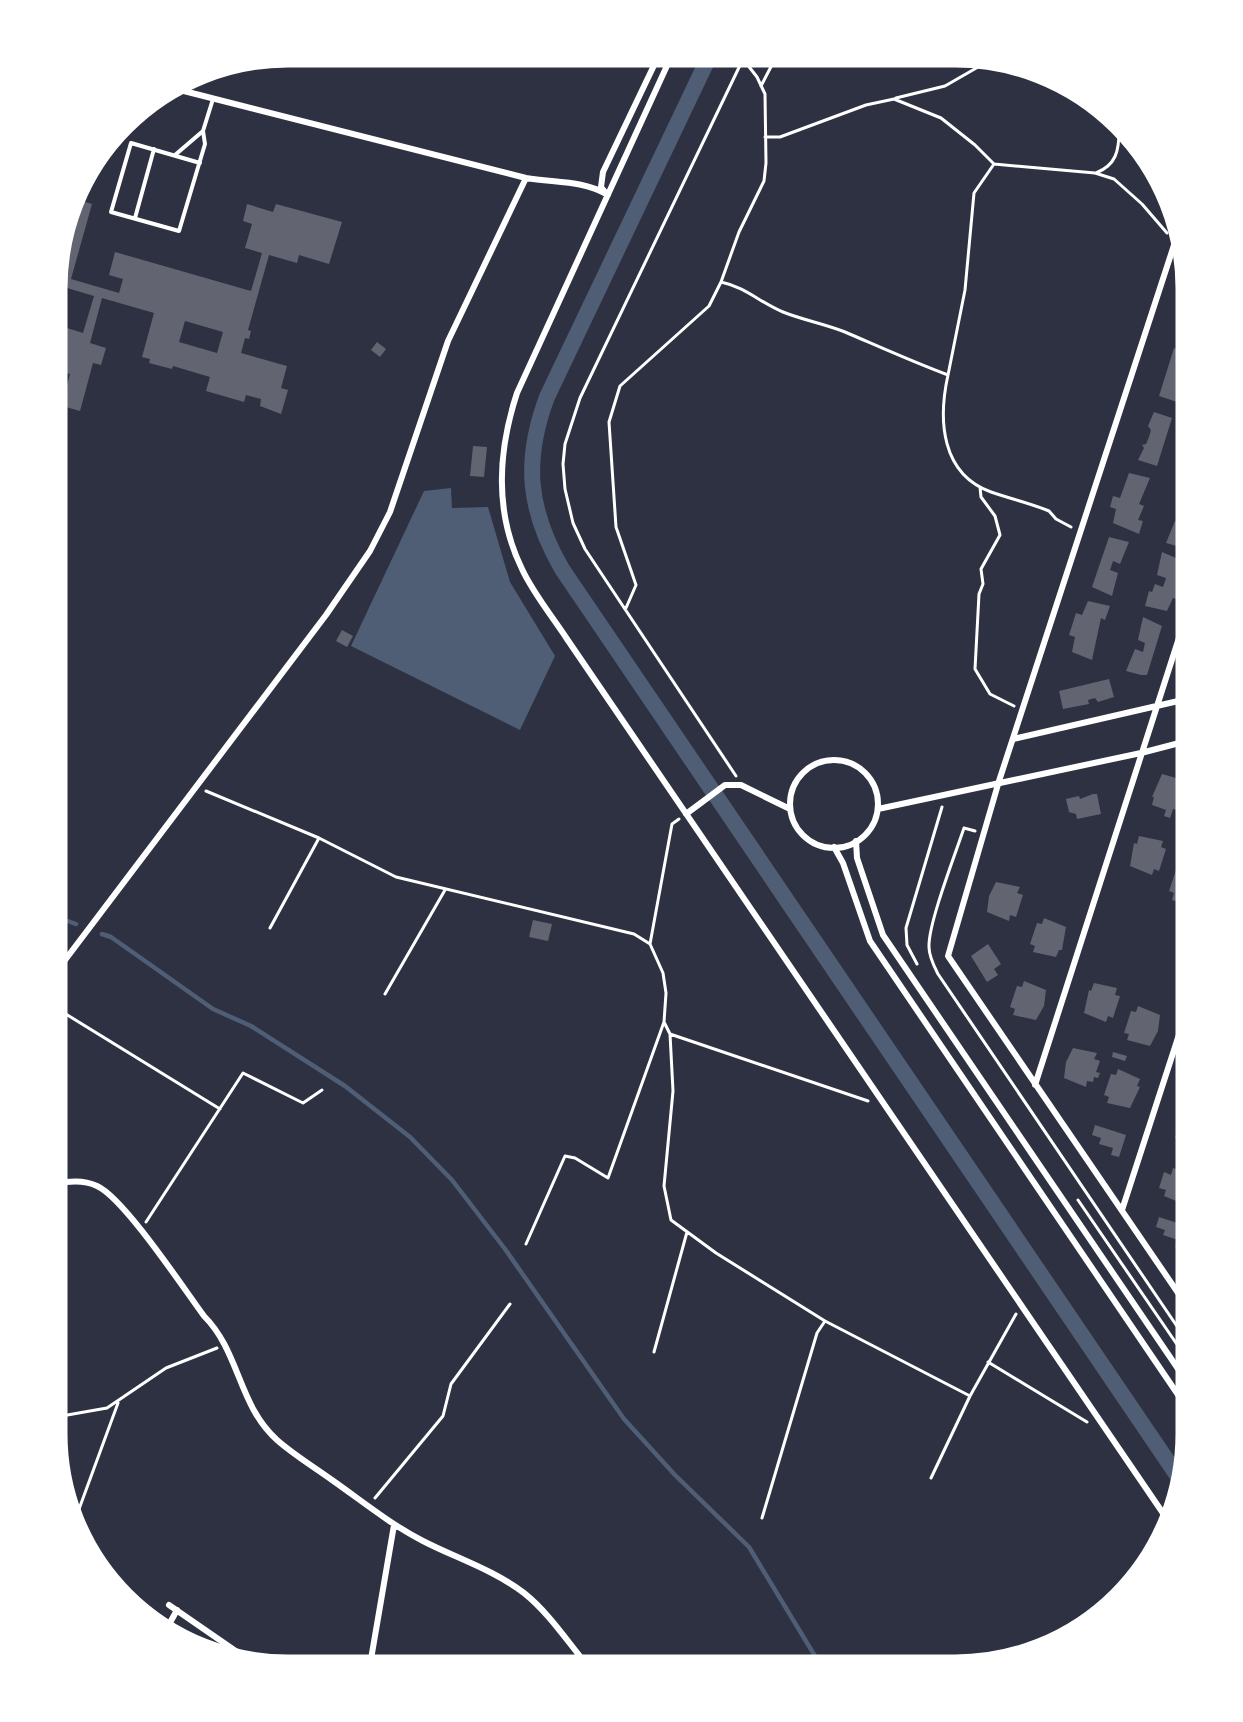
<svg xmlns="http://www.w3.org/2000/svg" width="1243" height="1722" viewBox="0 0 1243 1722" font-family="'Golos Text',sans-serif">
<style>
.water{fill:#4f5d75}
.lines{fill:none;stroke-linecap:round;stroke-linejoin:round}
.stream{stroke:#4f5d75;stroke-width:4.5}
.canal{stroke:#4f5d75;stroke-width:16}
.building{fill:#626471;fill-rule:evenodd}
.path{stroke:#fff;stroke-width:3}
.service{stroke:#fff;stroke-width:4}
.minor{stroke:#fff;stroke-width:6}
.rim{fill:none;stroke:#fff;stroke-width:3}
</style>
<rect width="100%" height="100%" fill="#2d3142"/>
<path class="water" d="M451,488L452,508L488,507L510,582L555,656L520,730L351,646L424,491Z"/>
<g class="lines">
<path class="stream" d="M56,917L76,924
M102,934L111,937L213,1009L251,1026L345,1086L410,1137L452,1180L505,1249L624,1419L675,1475L749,1547L821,1666"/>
<path class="canal" d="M709,57L547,397C523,461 528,510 562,569L1181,1481"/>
</g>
<path class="building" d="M82,201L92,204L71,279L119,293L123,279L109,275L115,252L251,291L262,253L245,248L252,224L243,221L247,204L273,212L276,204L342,222L329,264L299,255L297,263L269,255L248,330L251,331L249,339L245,338L241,353L287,366L281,388L288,390L281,414L260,406L261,399L246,395L244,402L206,391L210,377L173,366L172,369L149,363L150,359L142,357L154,313L102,298L90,343L106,348L101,365L93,363L80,411L62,406L70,374L57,371V351L60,352L67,328L83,333L94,296L57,285L58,276L62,277L76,222L70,220L73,212L79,213ZM185,321L223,332L217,353L179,342Z
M1187,316V335L1179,332L1184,321L1183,317Z
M377,342L386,349L380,357L371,350Z
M1174,348L1187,353V370L1177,402L1159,396Z
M1154,412L1172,418L1157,466L1138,460L1144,448L1142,445L1146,444L1149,437L1151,430L1148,426Z
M473,446L487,447L484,477L470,476Z
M1129,473L1150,478L1139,504L1144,506L1138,520L1143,521L1139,534L1113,523L1116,509L1110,507L1113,496L1120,498Z
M1182,488L1187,490V545L1180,547L1166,543L1175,521L1184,523L1186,514L1177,512Z
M1109,537L1129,542L1120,564L1113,561L1110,570L1118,573L1112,596L1092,587Z
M1162,552L1183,561L1180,574L1187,576L1179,600L1173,598L1167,611L1145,606L1149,591L1152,592L1155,584L1163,587L1166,578L1157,575Z
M1088,601L1110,606L1105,620L1101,618L1092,660L1072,652L1075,637L1069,635L1076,613L1082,615Z
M1143,617L1162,626L1147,675H1141L1126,671L1135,649L1143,652L1145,643L1138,640Z
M342,630L353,636L347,647L336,641Z
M1109,679L1114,697L1098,702L1095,698L1088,700L1089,704L1063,709L1059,691Z
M1178,772L1184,774L1181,783L1186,785L1178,810L1173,809L1170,818L1164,816L1166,810L1152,805L1154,797H1152L1162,774L1176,778Z
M1093,794H1097L1101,814L1077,819L1076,814L1069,812L1066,799L1079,796L1080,799Z
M1139,836L1163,841L1161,847L1166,849L1159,871L1154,869L1152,875L1130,866L1134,843L1137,844Z
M1183,865L1187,867V902L1182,900V903L1172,900L1174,893L1169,891L1176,870L1181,871Z
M996,882L1020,887L1017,893L1023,895L1016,917L1010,915L1009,921L987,912L989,896Z
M1044,918L1066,927L1062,950H1059L1056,957L1033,952L1035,946L1030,944L1037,923L1042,924Z
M533,920L552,924L548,941L529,937Z
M988,944L1001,964L994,969L998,975L987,982L971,956Z
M1024,981L1046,990L1044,1006L1036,1020L1013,1015L1015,1009L1010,1007L1017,986L1022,987Z
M1094,983L1117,988L1115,995L1120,996L1113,1018L1108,1016L1106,1022L1084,1013L1089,990L1091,991Z
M1138,1006L1160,1015L1158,1031L1150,1046L1127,1040L1129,1034L1124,1033L1131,1011L1136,1012Z
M1073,1048L1097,1053L1094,1059L1100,1061L1096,1072L1100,1073L1098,1078L1094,1077L1093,1082L1087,1081L1086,1087L1064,1078L1066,1062Z
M1113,1052L1127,1056L1125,1061L1112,1057Z
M1118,1069L1140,1079L1137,1086L1140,1087L1130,1108L1107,1103L1109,1097L1104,1095L1111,1074L1116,1075Z
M1180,1122L1187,1124V1148L1180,1146L1182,1140L1175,1138Z
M1095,1125L1126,1135L1119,1157L1111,1155L1113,1148L1099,1144L1101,1138L1092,1135Z
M1187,1167V1201L1186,1205L1164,1196L1166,1190L1159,1188L1164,1172L1171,1175L1173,1168L1185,1172Z
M1159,1217L1187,1226L1183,1250L1175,1247L1178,1240L1163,1235L1165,1230L1156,1227Z
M111,1572L123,1580L119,1585L110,1574Z"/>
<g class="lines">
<path class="path" d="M743,59L757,77L765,94L766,163L764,181L739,232L721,282C745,287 761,303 783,312C803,320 825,324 845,332C880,347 913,362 948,375C938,420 941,474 991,492C1011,499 1030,503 1049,511L1056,519L1071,527
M761,86L776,57
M896,98L945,86L992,59
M765,137H780L866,105L894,99L941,118L975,145L994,164L1095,173L1114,179L1142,204L1167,233
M1096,173C1116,165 1119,151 1119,131
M948,375L965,290L974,193L994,164
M980,487L981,497L995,516L1000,535L981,569L983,584L979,594L975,669L990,694L1014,706
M626,608L636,585L616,527L609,422L620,386L709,306L721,282
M736,776L585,549L573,523L565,489L563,464L565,444L580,398L744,57
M206,791L319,838L396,877L634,934L650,944
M679,819L672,824L650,944L663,973L666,993L664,1022L670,1034L868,1101
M975,831L964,828C955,855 928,924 929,947C929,957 934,966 938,974L1187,1341
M270,928L319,838
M917,964L907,945L906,928L942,807
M385,994L445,890
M56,1008L220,1109
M670,1034L673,1091L664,1186L671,1220L716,1253L825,1321
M1078,1200L1187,1359
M146,1222L243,1073L303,1103L322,1090
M526,1244L565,1156L575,1158L608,1178L664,1022
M654,1352L687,1232
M988,1362L1087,1422
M56,1417L107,1408L166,1368L217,1348
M931,1478L970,1396L1016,1314
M375,1498L443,1416L451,1384L510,1304
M762,1518L817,1333L825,1321L970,1396
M75,1520L118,1403"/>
<path class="service" d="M175,155L203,131
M200,163L131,143L111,212L179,231L205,144L203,131L213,99
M135,218L154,149"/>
<path class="minor" d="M671,57L517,393C498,451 494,512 522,569C533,593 552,616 567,639L1169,1522
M176,89L526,178C555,183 583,180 608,195
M605,192L601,187L603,172L658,57
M1176,239L999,781L948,956L1187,1306
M1013,739L1187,699
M790 804a44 44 0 1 1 88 0a44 44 0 1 1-88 0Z
M878,809L1141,753L1187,741
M686,814L725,785H741L790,809
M856,841L857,858L883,935L1187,1382
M834,847L843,863L870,941L1187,1408
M56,972L326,615L370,551L390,512L448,341L526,178
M1035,1085L1187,613
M56,1184C69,1181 84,1180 97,1186C124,1198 184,1289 204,1316C240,1352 238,1405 277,1440C294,1455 314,1467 332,1480C362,1501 390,1524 423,1541C456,1558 494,1570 524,1593C549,1613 567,1641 587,1665
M1122,1210L1187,1010
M169,1605L253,1663
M166,1630L177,1610
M370,1665L394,1525"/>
</g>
<path d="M0 0H1243V1722H0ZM288 66H955A222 222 0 0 1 1177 288V1434A222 222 0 0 1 955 1656H288A222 222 0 0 1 66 1434V288A222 222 0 0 1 288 66Z" fill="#fff" fill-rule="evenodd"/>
<path class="rim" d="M288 66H955A222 222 0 0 1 1177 288V1434A222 222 0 0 1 955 1656H288A222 222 0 0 1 66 1434V288A222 222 0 0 1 288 66Z"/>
</svg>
